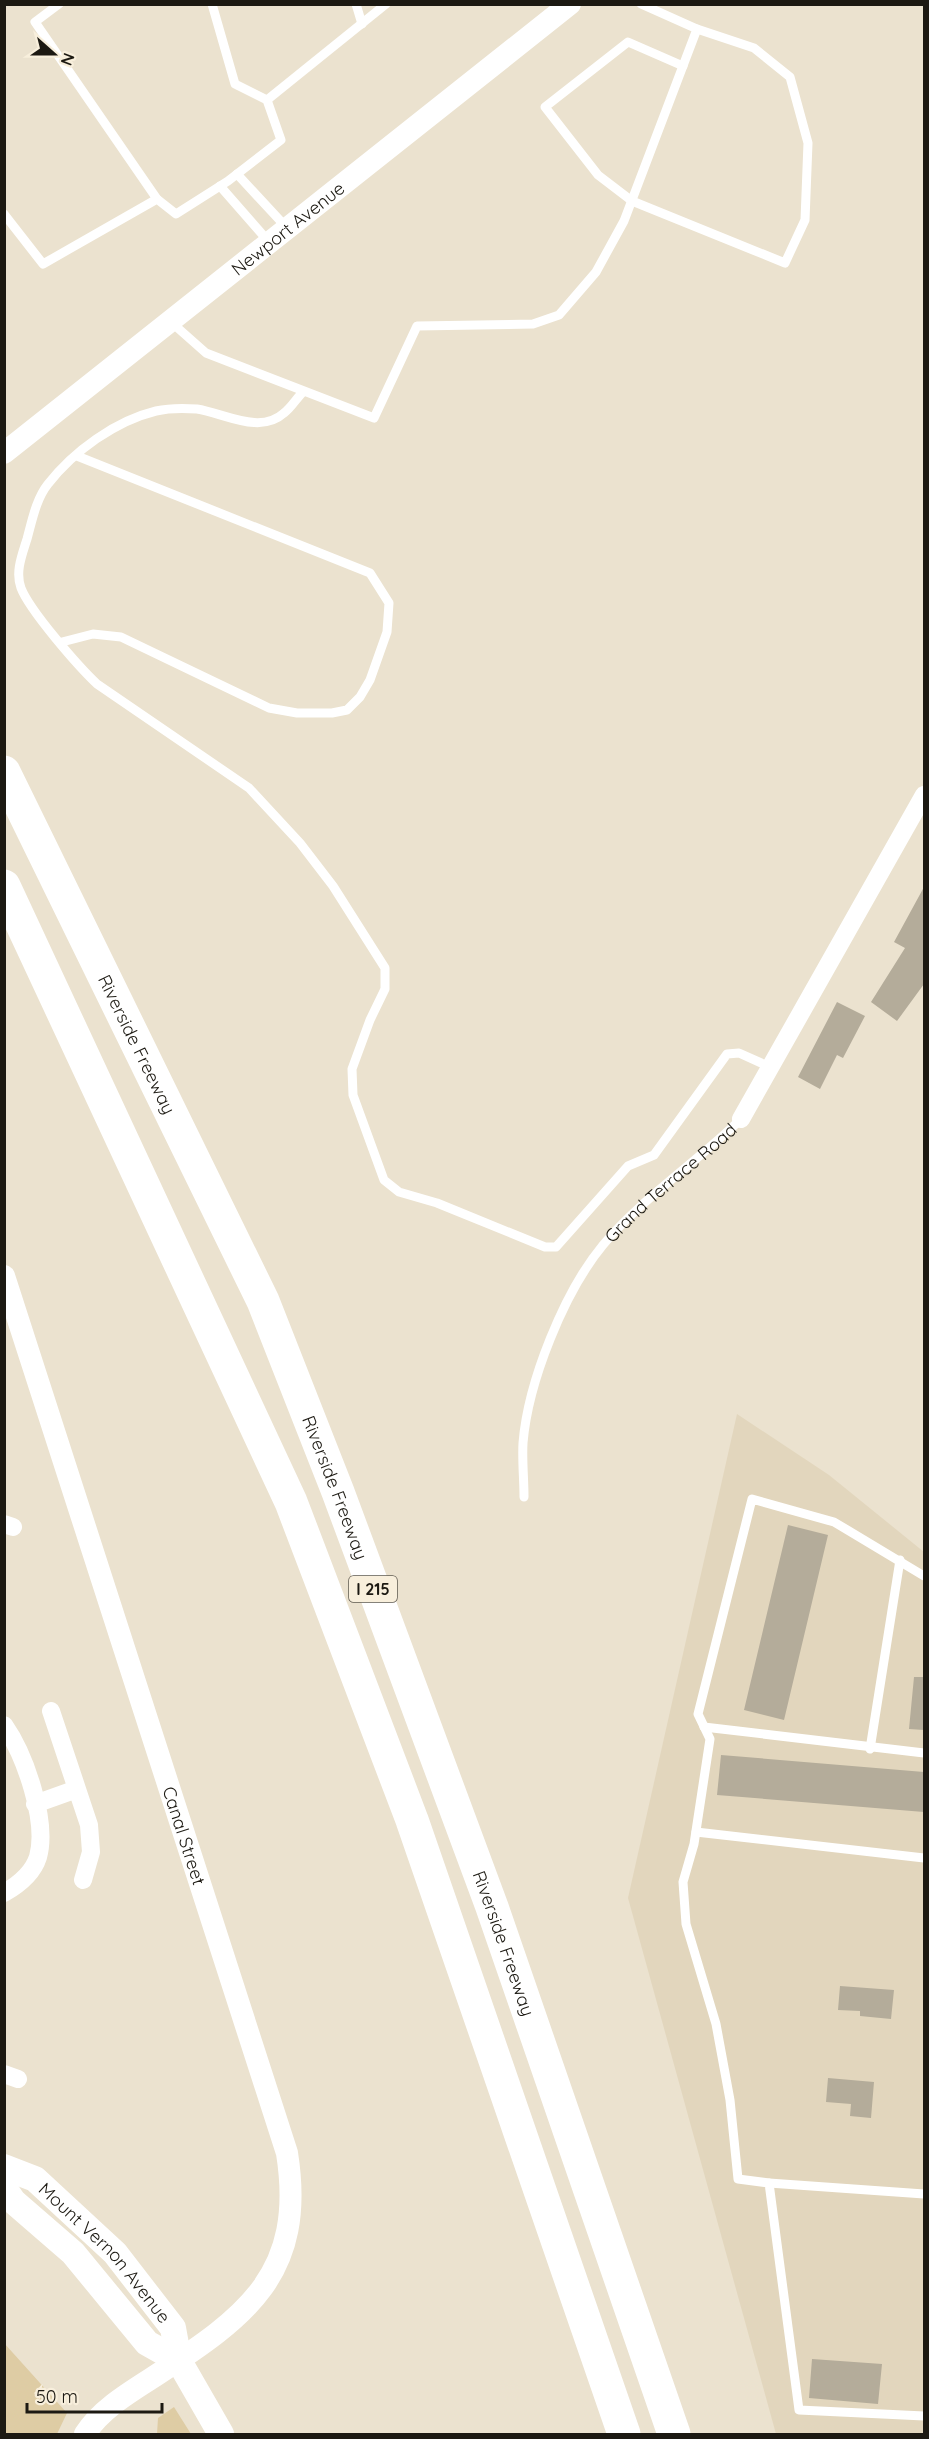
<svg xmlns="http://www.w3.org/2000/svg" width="929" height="2439" viewBox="0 0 929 2439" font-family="Quicksand,sans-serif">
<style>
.built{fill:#e2d6bd}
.green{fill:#decca4}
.building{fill:#b4ac9a}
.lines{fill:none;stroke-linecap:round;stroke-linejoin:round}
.service{stroke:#fff;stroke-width:9}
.minor{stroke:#fff;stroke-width:18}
.tertiary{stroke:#fff;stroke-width:22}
.secondary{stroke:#fff;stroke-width:26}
.motorway{stroke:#fff;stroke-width:33}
.labels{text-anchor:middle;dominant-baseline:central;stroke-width:4.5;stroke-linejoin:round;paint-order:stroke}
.shield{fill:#f8efdc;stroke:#5e594f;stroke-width:1.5}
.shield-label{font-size:16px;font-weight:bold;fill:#1c1912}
.street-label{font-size:18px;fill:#1c1912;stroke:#f8efdc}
</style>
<rect width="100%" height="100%" fill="#ebe2cf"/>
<path class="built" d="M737,1414L829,1475L924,1552V2434H776L628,1898Z"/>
<path class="green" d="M4,2343L67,2413L57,2434H5Z
M174,2407L191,2434H157L158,2418Z"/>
<path class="building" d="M924,887V984L897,1021L871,1002L905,948L894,942Z
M837,1002L865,1016L843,1058L837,1055L820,1089L798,1077Z
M788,1525L828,1535L784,1720L744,1710Z
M914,1677H924V1730L909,1729Z
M721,1755L924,1772V1812L717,1795Z
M840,1986L894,1990L891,2019L860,2016V2011L838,2010Z
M828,2078L874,2082L871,2118L850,2116L851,2104L826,2102Z
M812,2359L882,2364L878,2404L809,2398Z"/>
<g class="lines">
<g class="service">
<path d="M59,4L35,22L157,199"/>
<path d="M356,4L362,24"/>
<path d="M683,66L628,42L545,107L598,175L632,201L785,263L805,220L808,143L790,77L754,48L697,29"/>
<path d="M267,100L386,4"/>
<path d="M237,174L287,228"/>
<path d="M220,186L269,242"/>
<path d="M4,214L43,264L157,199L176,214L228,181L281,140L267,100L235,84L212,4"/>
<path d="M171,322L206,353L374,418L417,326L533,324L559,315L596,272L624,221L697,29L641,4"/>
<path d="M302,393C296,399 291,408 284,413C260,435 224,413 197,409C184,408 169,408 156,411C115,421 74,451 48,484C36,499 32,521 27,539C22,555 15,572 21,588C30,611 78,666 97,684L249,788L300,843L333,886L385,968V989L370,1020L352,1069L353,1095L384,1180L399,1192L437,1203L545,1247H556L628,1166L654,1155L727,1054L739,1053L770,1067"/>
<path d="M62,642L93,634L121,637L269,708L297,713H332L347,710L360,697L370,680L387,632L389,603L370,573L77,456"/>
<path id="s1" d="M524,1497C524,1479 522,1461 523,1443C528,1382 564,1292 603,1245C640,1200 698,1161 741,1119"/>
<path d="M924,1576L834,1522L752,1499L698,1714L710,1739L694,1844L683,1882L686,1924L716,2024L730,2100L738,2179L769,2183L799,2410L924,2416"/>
<path d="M704,1727L924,1753"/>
<path d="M870,1749L900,1560"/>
<path d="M696,1832L924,1858"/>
<path d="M769,2183L924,2194"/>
</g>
<path class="minor" d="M741,1119L924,795
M4,1524L13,1527
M51,1711L77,1789
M4,1725C25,1755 48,1821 38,1857C33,1873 18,1885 4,1893
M35,1804L77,1789L89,1825L91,1852L83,1880
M4,2074L18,2079"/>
<g class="tertiary">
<path id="s2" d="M4,453L570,4"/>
<path id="s3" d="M4,1276L287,2153C306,2274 247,2316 155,2376C130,2392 101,2409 85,2434"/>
</g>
<g class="secondary">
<path id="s4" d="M4,2167L35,2179L115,2253L173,2328L179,2361L221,2434"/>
<path d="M4,2188L13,2201L73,2253L147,2343L179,2361"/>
</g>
<g class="motorway">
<path id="s5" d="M4,772L263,1301L338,1492L492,1907L674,2434"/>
<path d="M4,886L291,1502L412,1820L624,2434"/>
</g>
</g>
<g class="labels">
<rect class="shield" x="349" y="1576" width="48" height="26" rx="4.5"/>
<g class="shield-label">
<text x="373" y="1589">I 215</text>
</g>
<g class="street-label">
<text stroke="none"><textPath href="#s2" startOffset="362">Newport Avenue</textPath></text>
<text stroke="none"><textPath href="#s5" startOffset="303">Riverside Freeway</textPath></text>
<text stroke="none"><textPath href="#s1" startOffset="362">Grand Terrace Road</textPath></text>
<text stroke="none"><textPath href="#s5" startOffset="789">Riverside Freeway</textPath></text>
<text stroke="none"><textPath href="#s3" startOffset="588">Canal Street</textPath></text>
<text stroke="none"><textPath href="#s5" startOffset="1275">Riverside Freeway</textPath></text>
<text stroke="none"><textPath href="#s4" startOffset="135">Mount Vernon Avenue</textPath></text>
</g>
</g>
<rect width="929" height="2439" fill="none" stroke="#1c1912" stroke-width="12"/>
<g transform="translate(54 54) rotate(111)" stroke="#f8efdc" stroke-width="4.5" paint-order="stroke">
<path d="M0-4.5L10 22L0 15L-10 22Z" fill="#1c1912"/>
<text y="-9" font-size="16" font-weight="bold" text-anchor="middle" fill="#1c1912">N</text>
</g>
<path d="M27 2403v9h135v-9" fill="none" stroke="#1c1912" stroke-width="3"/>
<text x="36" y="2403" font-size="18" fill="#1c1912" stroke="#f8efdc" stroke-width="4.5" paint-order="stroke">50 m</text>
</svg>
